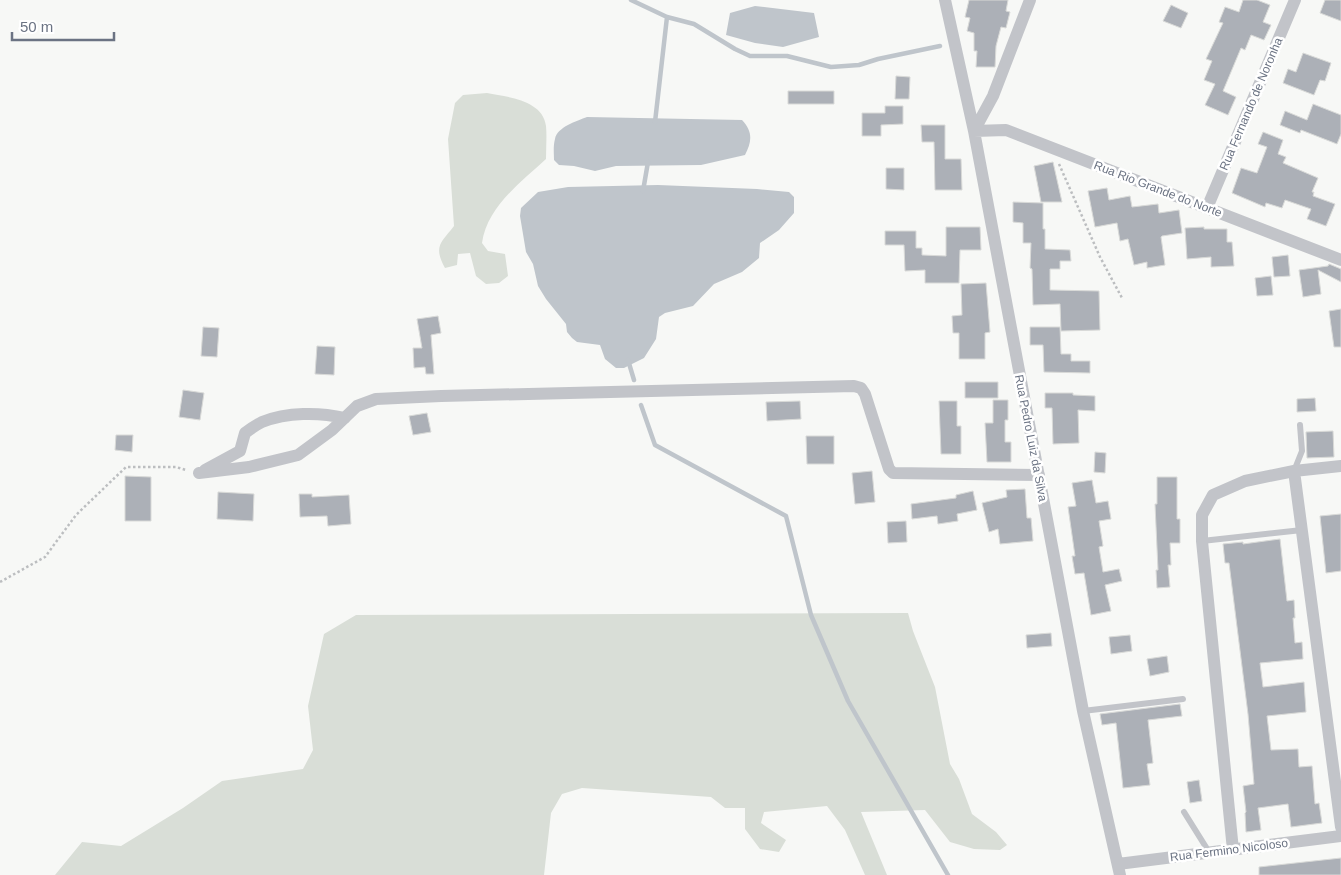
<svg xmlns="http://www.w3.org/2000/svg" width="1341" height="875" viewBox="0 0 1341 875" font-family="Helvetica,sans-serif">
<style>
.green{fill:#d9ded7}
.water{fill:#bfc5cb}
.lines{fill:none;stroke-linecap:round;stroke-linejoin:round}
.stream{stroke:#bfc5cb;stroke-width:4.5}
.building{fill:#acb0b7;stroke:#d9dad8}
.path{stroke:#bcbec0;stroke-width:2.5;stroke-dasharray:2.5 2.5;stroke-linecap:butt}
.lane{stroke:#c2c4c9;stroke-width:6}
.street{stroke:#c2c4c9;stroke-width:12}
.labels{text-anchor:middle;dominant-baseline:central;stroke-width:5;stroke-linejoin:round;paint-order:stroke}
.street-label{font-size:12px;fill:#6b7383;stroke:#fff}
</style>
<rect width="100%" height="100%" fill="#f7f8f6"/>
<path class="green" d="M487,93C508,97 543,100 546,126C547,137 546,148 546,159C521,182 487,207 482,243L488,251L505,254L508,276L499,283L486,284L476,276L470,253L458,254L457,265L445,268C433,246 441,243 454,226L448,139L455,103L463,95Z
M908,613L913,631L935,687L950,764L959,779L972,814L996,832L1007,845L1000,850L974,849L950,842L925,810L861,812L887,875H865L845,830L827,806L764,812L761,823L786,840L779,852L760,849L745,829V808H725L711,797L582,788L562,794L551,813L544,875H55L82,842L121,846L183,808L222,781L303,769L313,750L308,706L324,634L356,615Z"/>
<path class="water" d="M755,6L814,13L819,37L783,47L755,43L726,35L730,13Z
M587,117L742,120C753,132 752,141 745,155L701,165L616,166L595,171L574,166L559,165L554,160C554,154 553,146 555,139C557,127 577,121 587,117Z
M658,185L757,189L789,192L794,197V213L779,230L760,243L759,258L742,272L714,284L693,306L665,313L659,317L656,339L644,358L624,368H616L605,359L600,345L577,342L572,338L567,332L566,324L546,299L538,286L533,264L526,252L520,216L521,208L538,192L568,187Z"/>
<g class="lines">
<path class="stream" d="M631,0L667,17L694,24L735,49L750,56H787L831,67L859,65L878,59L940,46
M655,122L667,17
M643,191L648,162
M628,360L634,380
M641,405L655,445L786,516L811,615L848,701L948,875"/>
</g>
<path class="building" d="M969,0H1008L1006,11L1010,12L1006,28L1001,27L996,46L995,67H976L977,51H974V33L967,31L970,18L965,17Z
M1243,0H1257L1270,5L1263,22L1271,25L1264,40L1251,35L1245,50L1241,48L1223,91L1236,97L1228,115L1205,105L1215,84L1204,80L1212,61L1206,59L1223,23L1219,22L1225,7L1239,12Z
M1325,0H1341V21L1320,13Z
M1171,5L1188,13L1181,28L1163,21Z
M1303,53L1331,63L1325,81L1320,80L1314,95L1283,83L1288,69L1296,72Z
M896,76L910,77L909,99H895Z
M788,91H834V104H788Z
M1313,104L1341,115V134L1337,144L1301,130L1300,133L1280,125L1285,111L1307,120Z
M885,106H903V124L881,125V136H862V113H885Z
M921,125H945V159H961L962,190H935L934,142H922Z
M1263,132L1283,140L1278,154L1286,157L1283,163L1318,178L1312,192H1314L1313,196L1335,204L1326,226L1307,219L1311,209L1285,200L1282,208L1266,203L1265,207L1232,193L1241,168L1257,173L1267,147L1258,144Z
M1053,162L1062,202H1041L1034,166Z
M886,168H904V190L886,189Z
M1107,188L1109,200L1130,196L1132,207L1158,204L1159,213L1179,210L1182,233L1162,236L1161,237L1165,265L1147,268V262L1134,265L1128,239L1120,241L1117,223L1095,227L1088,191Z
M1013,202L1043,203V229H1045V249L1070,250L1071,261H1060V269H1050V290L1099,291L1100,330L1061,331L1060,304L1033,305L1032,269L1030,268L1031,243H1023V223L1013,222Z
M946,227H980L981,250H960L959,283H925V270L905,271L904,245H885V231H916V248H922V255L946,256Z
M1204,227V229H1227V242H1232L1234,266L1211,267V257L1187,259L1185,228Z
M1288,255L1290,276L1274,277L1272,257Z
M1329,264L1341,269V282L1318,270L1321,294L1303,297L1299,270L1328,266Z
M1271,276L1273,295L1257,296L1255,278Z
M986,283L990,332L985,333V359H959V333H953L952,316L962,315L961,284Z
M1341,309V347H1334L1329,311Z
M438,316L441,333L431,335L434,374H426L425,367L414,368L413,348H422L417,319Z
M203,327L219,328L217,357L201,356Z
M1030,327H1060L1061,354H1071V361H1090V373L1044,372L1043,345H1030Z
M317,346L335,347L334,375L315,374Z
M965,382H998V398H965Z
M183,390L204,393L200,420L179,417Z
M1045,393H1073V395L1095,396V411L1078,410L1079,443L1053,444L1052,408H1045Z
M1315,398L1316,411L1297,412V399Z
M993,400H1008V420H1005V442H1011V462H987L985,423H993Z
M800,401L801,419L767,421L766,402Z
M939,401H957V426H961V454H941Z
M427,413L431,432L413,435L409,416Z
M1333,431L1334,457L1307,458L1306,432Z
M116,435H133L132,452L115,450Z
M806,436H834V464H807Z
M1095,452L1106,453L1105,473L1094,472Z
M872,471L875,502L855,504L852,473Z
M125,476L151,477V521H125Z
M1157,477H1177V519H1180V543H1170L1171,565H1168L1170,587L1157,588L1156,570H1158L1155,504H1157Z
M1092,480L1096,503L1108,501L1111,519L1099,521L1103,546L1099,547L1103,572L1119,569L1122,581L1105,585L1111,611L1091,615L1084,573L1075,574L1072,556H1075L1068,507L1076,506L1072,483Z
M1025,489L1027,518H1031L1033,541L1000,544L998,529L989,532L982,503L1007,497L1006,490Z
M973,491L977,510L957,514L958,521L938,524L937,516L912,519L911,504L956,498V495Z
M218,492L254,494L253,521L217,519Z
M299,494H312V497L349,495L351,524L328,526L327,516L300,517Z
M1341,514V571L1326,573L1320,516Z
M906,521L907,542L888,543L887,522Z
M1280,539L1287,601L1294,600L1295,618H1293L1295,643L1302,642L1303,659L1260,663L1263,687L1304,682L1306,712L1267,716L1271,750L1298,749L1299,767L1312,766L1315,804L1319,803L1322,823L1291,827L1288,804L1258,808L1261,830L1246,832L1245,813L1246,812L1243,786L1254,784L1248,714L1229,563H1225L1223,544L1243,542V544Z
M1051,633L1052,646L1027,648L1026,635Z
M1130,635L1132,651L1111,654L1109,637Z
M1167,656L1169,672L1150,676L1147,659Z
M1180,704L1182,716L1148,720L1153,763L1147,764L1150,785L1123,788L1116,723L1102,725L1100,714Z
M1199,780L1202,801L1190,803L1187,782Z
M1341,858V875H1259V867Z"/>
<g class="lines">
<path class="path" d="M1059,164L1100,257L1122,298
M0,582L45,557L76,515L126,467H176L186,470"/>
<path class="lane" d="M1294,471L1302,451L1300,425
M1202,541L1302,530
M1083,711L1183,699
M1184,812L1209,852"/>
<path class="street" d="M945,0L974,131L1083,711L1120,875
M974,131L1006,130L1341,260
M974,131L993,96L1030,0
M1207,208L1295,0
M205,470L240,451L245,433C250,429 256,425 262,422C287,412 319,412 345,418
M1294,471L1341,827
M199,473L249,467L298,455L332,430L357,406L376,399L441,396L854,386L861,388L865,394L889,469L893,473L1039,475
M1233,850L1202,541V515L1213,495L1245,481L1294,471L1341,466
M1118,864L1341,836"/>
</g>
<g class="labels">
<g class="street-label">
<text transform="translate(1251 104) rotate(-67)">Rua Fernando de Noronha</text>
<text transform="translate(1158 189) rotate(21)">Rua Rio Grande do Norte</text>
<text transform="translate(1031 438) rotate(79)">Rua Pedro Luiz da Silva</text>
<text transform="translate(1229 850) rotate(-7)">Rua Fermino Nicoloso</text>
</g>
</g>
<path d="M12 32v8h102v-8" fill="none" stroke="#6b7383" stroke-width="2.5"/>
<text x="20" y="32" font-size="15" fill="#6b7383" stroke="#ffffff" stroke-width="4" paint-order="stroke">50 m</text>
</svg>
